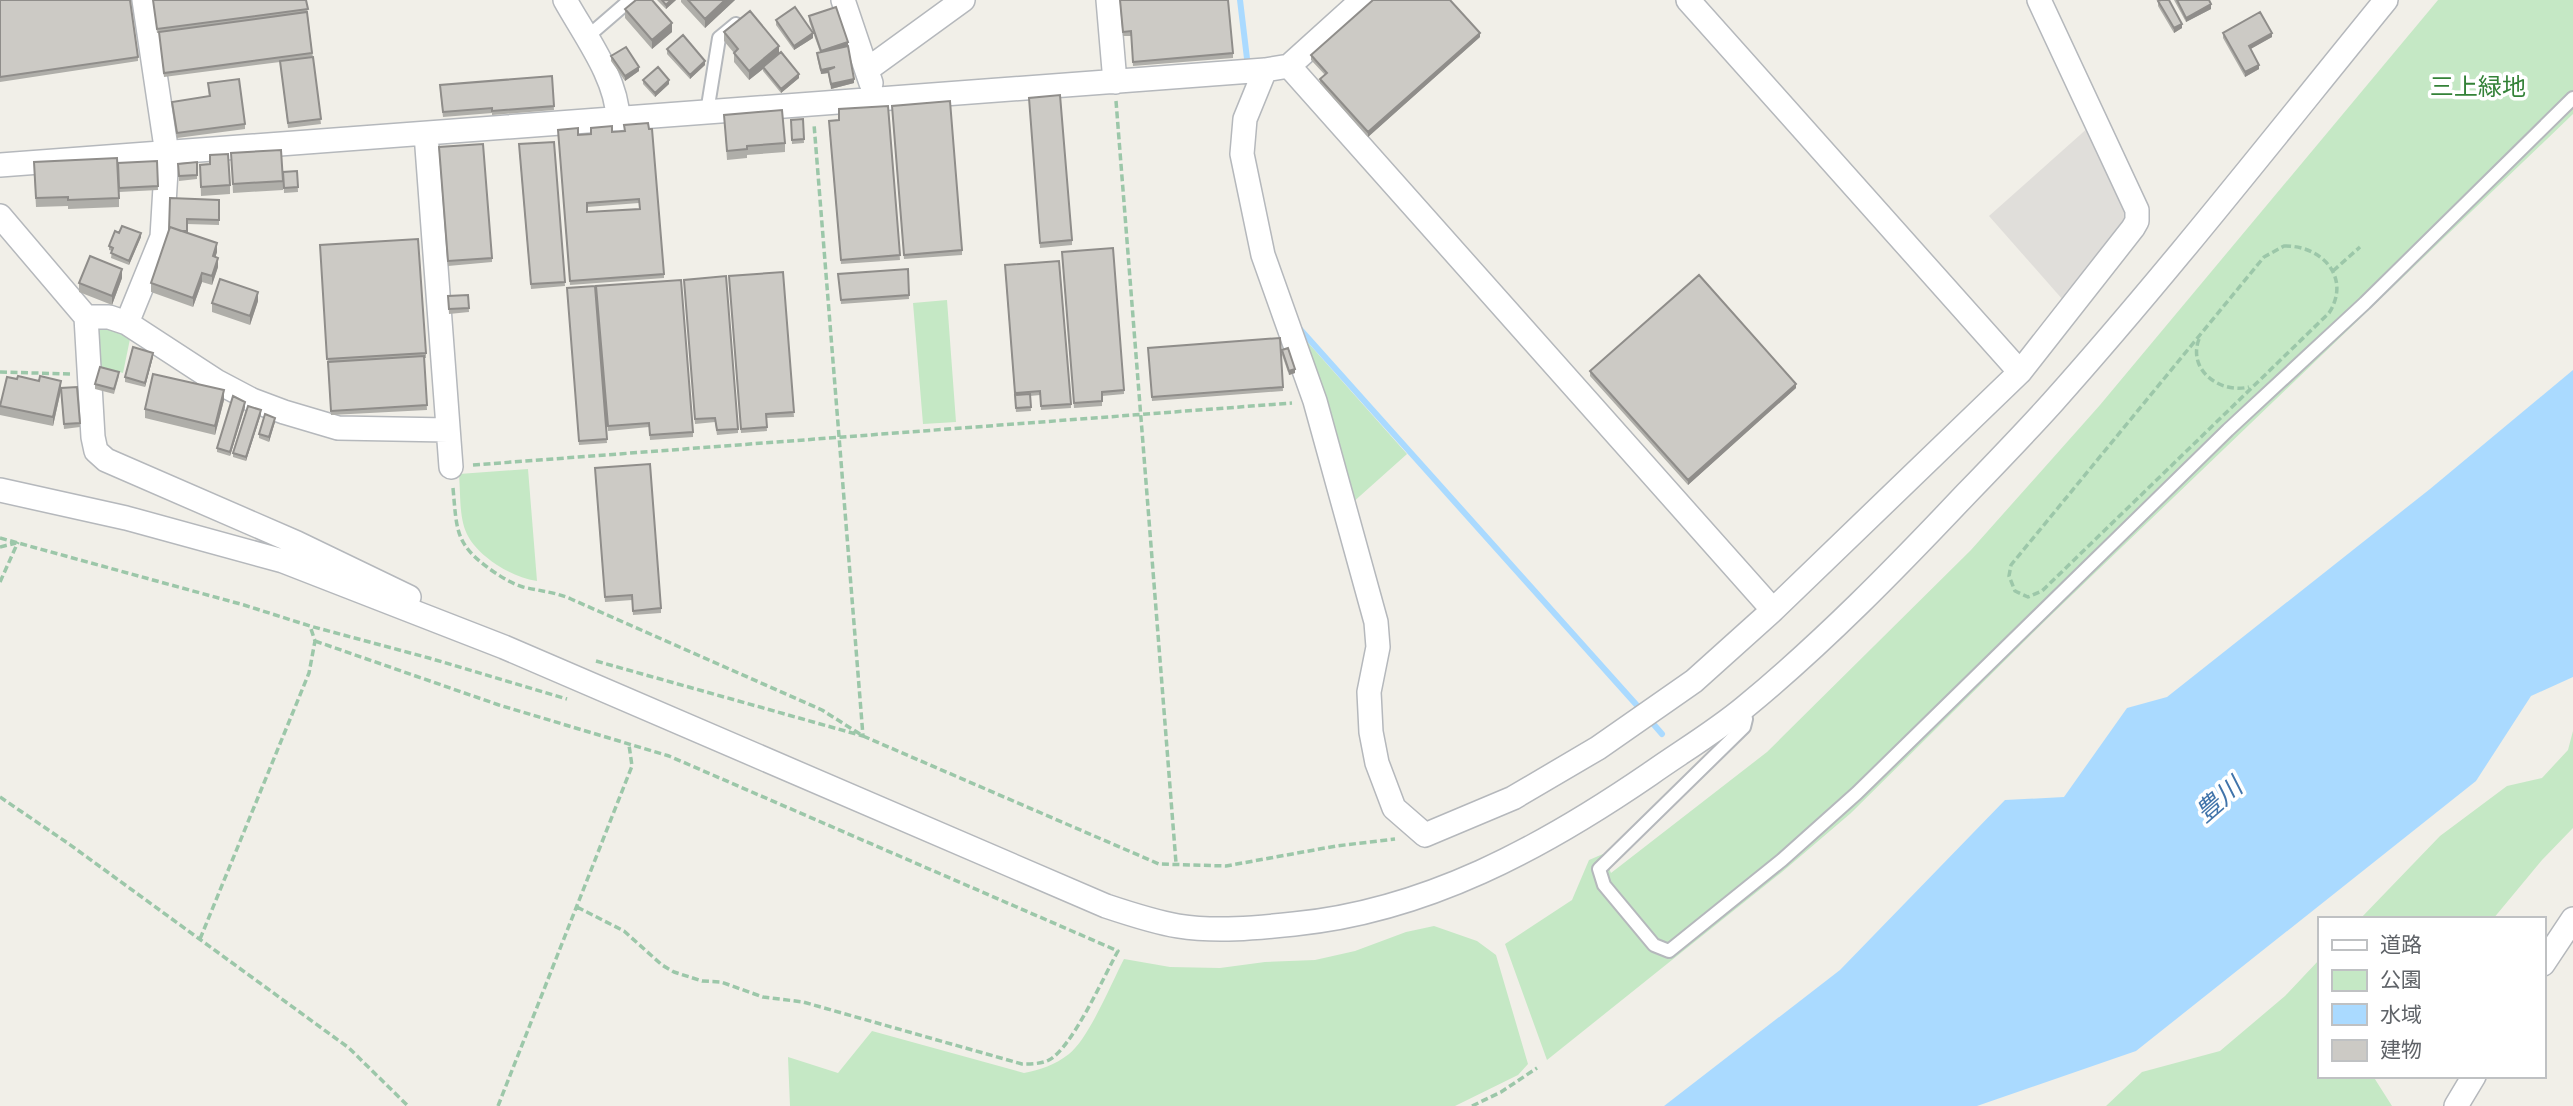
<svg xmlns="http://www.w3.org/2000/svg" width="2573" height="1106" viewBox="0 0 2573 1106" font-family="'Source Sans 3','Noto Sans JP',sans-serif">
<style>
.industrial{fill:#e0deda}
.green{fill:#c5e8c5}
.water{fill:#aadaff}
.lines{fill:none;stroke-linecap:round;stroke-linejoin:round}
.stream{stroke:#aadaff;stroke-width:6}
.lane-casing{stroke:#b5b8bc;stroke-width:16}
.street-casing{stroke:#b5b8bc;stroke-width:26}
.path{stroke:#9cc7a9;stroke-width:3.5;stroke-dasharray:7 3.5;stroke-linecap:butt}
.lane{stroke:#fff;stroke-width:12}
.street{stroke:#fff;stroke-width:23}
.wall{fill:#afaea9;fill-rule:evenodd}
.shaded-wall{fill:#8f8d8a}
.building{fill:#cccac5;stroke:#8f8d8a;stroke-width:2;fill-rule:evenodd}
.labels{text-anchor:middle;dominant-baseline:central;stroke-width:7;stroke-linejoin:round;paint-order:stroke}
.park-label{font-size:24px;fill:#348238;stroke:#fff}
.water-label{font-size:26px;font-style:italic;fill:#4174aa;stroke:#fff}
</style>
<rect width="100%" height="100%" fill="#f1efe8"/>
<path class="industrial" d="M2090,126L2128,208L2122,223L2063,300L1989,216Z"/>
<path class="green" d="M2438,0H2573V114L2049,617L1851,813L1782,872L1547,1060L1505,944L1572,900L1589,860L1603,854L1611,873L1767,752L1971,550L2100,405Z
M947,300L956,422L923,424L913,303Z
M102,326L111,327L130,339L123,373L96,365L95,331Z
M1294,327L1407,454L1351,504Z
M528,469L537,581C522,579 510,573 497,565C456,537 462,518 459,474Z
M2573,731V828L2542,860L2493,919H2360L2440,836L2507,786L2542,778L2568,750Z
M1434,926L1477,941L1496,955L1528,1064L1518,1075L1455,1106H790L788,1057L838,1073L872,1031L1024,1073C1040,1070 1055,1065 1069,1054C1089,1038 1111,984 1124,959L1170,967L1220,968L1265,962L1315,960L1355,951L1406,932Z
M2319,960V1076H2373L2392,1106H2106L2142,1072L2220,1051L2285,996Z"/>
<path class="water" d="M2573,370V677L2531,696L2476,781L2136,1051L1977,1106H1664L1840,970L2005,800L2064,797L2127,708L2167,697L2430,489Z"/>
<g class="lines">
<path class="stream" d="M1240,0L1248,67
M1299,328L1642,711
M1649,719L1662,734"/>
<g class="lane-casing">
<path id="lane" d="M586,38L630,0
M707,112L719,38L736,24
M1743,709L1746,719L1744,727L1599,869L1604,885L1654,945L1669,951L1782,860L1857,793L2228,430L2365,303L2573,98"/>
</g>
<g class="street-casing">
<path id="street" d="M565,0C585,36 617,78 618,119
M843,0L871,83
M1108,0L1115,82
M1688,0L2020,372
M1289,66L1773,610
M868,69L963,0
M1265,70L1245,119L1242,154L1263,255L1315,401L1376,622L1378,647L1369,692L1371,732L1377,763L1394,808L1425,835L1513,798L1598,748L1694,681L1773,610L2020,372L2133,228L2137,221V210L2039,0
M426,134L451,467
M0,165L1265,70L1289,66L1362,0
M0,216L86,317L93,437L96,451L106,460L297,543L409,597
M86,317H109L127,323L216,381L252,400L284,412L338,428L448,430
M127,323L162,237L167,154L144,0
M0,490L126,518L283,561L504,647L1106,906C1130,914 1154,922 1178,926C1216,932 1256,928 1294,924C1426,911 1542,848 1650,774C1681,752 1715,732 1745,707C1824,642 1896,568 1966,494C1995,464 2024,434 2052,403C2168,273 2276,135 2386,0
M2543,964L2573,919
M2456,1106L2474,1076"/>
</g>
<path class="path" d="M1116,101L1176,863
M2284,246C2321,245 2352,277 2329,313L2042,591L2028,597L2015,591L2009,576L2011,565L2264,257Z
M2333,271L2360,247
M2199,339C2187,371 2221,394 2249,387
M0,372L70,374
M473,465L1292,403
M453,488C457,532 455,545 494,572C503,578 513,584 523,587C540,591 555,592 571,599L822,710L863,736L1159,864L1226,866L1336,846L1395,839
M0,538L244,605L310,626L429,658L567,699
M0,547L16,543
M0,582L18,542
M315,641L499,705L669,756L1118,951C1104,976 1072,1048 1049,1060C1041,1064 1031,1064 1022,1064L803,1002L763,997L721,982L702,981L674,972L662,965L624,931L577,907
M596,661L863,736L814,124
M0,797L69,844L349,1048L408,1106
M200,939L309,673L315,641L310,626
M498,1106L632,766L629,745
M1472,1106L1501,1092L1537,1068"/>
<use href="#lane" class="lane"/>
<use href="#street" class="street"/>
</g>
<path class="wall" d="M0,0L138,57V61L0,82Z
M153,0H306L321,124L288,128L280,62L164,77L159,33H157Z
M657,0H676L666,9Z
M681,0H735L705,28L681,2Z
M1120,0L1233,53V58L1133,66L1131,36H1123Z
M2174,0H2209L2211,9L2186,22Z
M2158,1L2182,28L2174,33L2158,6Z
M625,9L672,32L652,49L625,18Z
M809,16L848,46L854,83L831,89L828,73L821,74L817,57V53L820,52L809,21Z
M776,20L813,38L794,50L776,25Z
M724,32L779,53L799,78L781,93L763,71V69L749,80L734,62V53L724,41Z
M2223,33L2272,37L2250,49L2259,69L2245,77L2223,38Z
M1480,37L1368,137L1320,83V79L1325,75L1311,60V55Z
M667,49L705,65L690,79L667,54Z
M611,56L639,71L625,81L611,61Z
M552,76L554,110L492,115V113L443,117L440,90Z
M643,80L669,84L655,97L643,84Z
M208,83L245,124V129L177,138L172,102L209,96Z
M1029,98L1072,240V245L1040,248Z
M888,106L900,260L841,264L829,126L839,120Z
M892,110L962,250V255L904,259Z
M724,115L785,143V152L747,155V158L727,160Z
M803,119L804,143L792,144L791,120Z
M624,131L664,274V278L570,285L558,134L578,135ZM639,203V209L587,212V207Z
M554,142L565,286L531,289L519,149Z
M439,147L492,258V262L448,266Z
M231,153L283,181V190L233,193Z
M157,161L158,190L119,192L118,163Z
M197,162V179L179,181L178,164Z
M200,165L230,185V194L201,196Z
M34,171L119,198V207L68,209V206L36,207Z
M297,171L298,192L284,193L283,172Z
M219,200V225L187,224V233L217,252L215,257L218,267L212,285L202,282L193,307L151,292V283L169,232Z
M141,237L129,265L111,258L112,251L109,250V246Z
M320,245L426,353V358H424L427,410L331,415Z
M1062,257L1124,390V394L1102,396V406L1074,408Z
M908,269L909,299L841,304L838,274Z
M1005,270L1071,404V408L1041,410L1040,395L1030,396L1031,411L1016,412Z
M783,272L794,417L766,418L767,431L741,433L729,281Z
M122,278L112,305L79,292V283Z
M684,280L738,429V433L717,435L715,422L695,424Z
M595,286L607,443L579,445L567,288Z
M596,291L693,432V437L650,440L649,427L608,431Z
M468,295L469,312L449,314L448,296Z
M258,301L250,325L212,312V303Z
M1280,338L1283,391L1152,401L1148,348Z
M1282,350L1295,373L1289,375L1282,355Z
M153,357L145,387L125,382V377Z
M1590,371L1796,388L1688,485L1590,376Z
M119,376L114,394L95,389V384Z
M17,379L61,390L53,426L0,415V406Z
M61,393L80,423V427L64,429Z
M224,400L215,435L145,418V409Z
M245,407L230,456L217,452V448Z
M261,414L246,461L233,457V453Z
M275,422L269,442L259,438V434Z
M595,473L661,608V613L633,615L632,600L605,602Z"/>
<path class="shaded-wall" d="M671,0H676L666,9V5Z
M725,0H735L705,28V19Z
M2211,4V9L2186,22V18Z
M672,23V32L652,49V40Z
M2182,24V28L2174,33V28Z
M813,33V38L794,50V46Z
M1480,33V37L1368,137V132Z
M2272,33V37L2249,50V46Z
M848,42V46L821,51Z
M779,46V55L763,67V69L749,80V71Z
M705,61V65L690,79V75Z
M2259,65V69L2245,77V72Z
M639,67V71L625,81V76Z
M835,67L828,70V73L821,74V70Z
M799,74V78L781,93V89Z
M854,79V83L831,89V84Z
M669,80V84L655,97V93Z
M141,233V237L129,265V261Z
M217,243V252L213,265V256Z
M218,258V267L212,285V276Z
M122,269V278L112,305V296Z
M202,273V282L193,307V298Z
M258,292V301L250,325V316Z
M153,353V357L145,387V383Z
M1295,369V373L1289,375V371Z
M61,381V390L53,426V417Z
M1796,384V388L1688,485V480Z
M224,390V400L215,435V426Z
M245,402V407L230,456V452Z
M261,410V414L246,461V457Z
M275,418V422L269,442V437Z"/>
<path class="building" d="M0,0H130L138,57L0,77Z
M153,0H306L308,9L157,29Z
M636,0H652L672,23L652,40L625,9Z
M662,0H671L666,5Z
M688,0H725L705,19Z
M1120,0H1228L1233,53L1133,62L1131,31L1123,32Z
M1373,0H1450L1480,33L1368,132L1320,79L1327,73L1311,55Z
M2161,0H2169L2182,24L2174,28L2158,1Z
M2177,0H2209L2211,4L2186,18Z
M795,7L813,33L794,46L776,20Z
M836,7L848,42L821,51L809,16Z
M750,11L779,46L749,71L734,53L738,49L724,32Z
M307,12L312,53L164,73L159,32Z
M2260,12L2272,33L2249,46L2259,65L2245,72L2223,33Z
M683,35L705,61L690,75L667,49Z
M848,46L854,79L831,84L828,70L835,67L821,70L817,53Z
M626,47L639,67L625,76L611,56Z
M781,52L799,74L781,89L763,67Z
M313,57L321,119L288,123L280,61Z
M658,67L669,80L655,93L643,80Z
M552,76L554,106L492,111V108L443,112L440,85Z
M239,79L245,124L177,133L172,102L210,96L208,83Z
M1060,95L1072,240L1040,243L1029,98Z
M950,101L962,250L904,255L892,106Z
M888,106L900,255L841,260L829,121L839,120V109Z
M782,110L785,143L747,146V149L727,151L724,115Z
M803,119L804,139L792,140L791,120Z
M648,123L649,129H652L664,274L570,281L558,130L578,128V135L591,134V128L612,126V132L625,131L624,125ZM639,199L640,209L587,212V203Z
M554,142L565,282L531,284L519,144Z
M483,144L492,258L448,261L439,147Z
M281,150L283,181L233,184L231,153Z
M228,154L230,185L201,187L200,165L210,164V155Z
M117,158L119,198L68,200V197L36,198L34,162Z
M157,161L158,186L119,188L118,163Z
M197,162V175L179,176L178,164Z
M297,171L298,187L284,188L283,172Z
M170,198L219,200V220L187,219V231H181L170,227L169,230Z
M122,226L141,233L129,261L111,253L113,248L109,246L115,231L119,233Z
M170,227L217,243L213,256L218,258L212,276L202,273L193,298L151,283Z
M418,239L426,353L327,359L320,245Z
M1113,248L1124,390L1102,392V401L1074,403L1062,252Z
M90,256L122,269L112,296L79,283Z
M1059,261L1071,404L1041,406L1040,391L1015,393L1005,265Z
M908,269L909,295L841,300L838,274Z
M783,272L794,412L766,414L767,427L741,429L729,276Z
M1699,275L1796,384L1688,480L1590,371Z
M726,276L738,429L717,430L715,418L695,419L684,280Z
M220,279L258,292L250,316L212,303Z
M681,280L693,432L650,435L649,423L608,426L596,286Z
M595,286L607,439L579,441L567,288Z
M468,295L469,308L449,309L448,296Z
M1280,338L1283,387L1152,397L1148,348Z
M133,347L153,353L145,383L125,377Z
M1288,348L1295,369L1289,371L1282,350Z
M424,356L427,405L331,411L328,362Z
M100,367L119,372L114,389L95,384Z
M153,374L224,390L215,426L145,409Z
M18,376L39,381L40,376L61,381L53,417L0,406L7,377L17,379Z
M77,387L80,423L64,424L61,388Z
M1030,394L1031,407L1016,408L1015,395Z
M233,396L245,402L230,452L217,448Z
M248,406L261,410L246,457L233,453Z
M265,414L275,418L269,437L259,434Z
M650,464L661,608L633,611L632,595L605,597L595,468Z"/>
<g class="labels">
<g class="park-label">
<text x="2478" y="87">三上緑地</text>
</g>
<g class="water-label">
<text transform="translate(2219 800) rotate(-41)">豊川</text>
</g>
</g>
<rect x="2318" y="917" width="228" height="161" fill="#ffffff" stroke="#bfc1c3" stroke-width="2"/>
<rect x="2332" y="940" width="35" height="10" fill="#ffffff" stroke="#bfc1c3" stroke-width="2"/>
<text x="2380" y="952" font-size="21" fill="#5f6368">道路</text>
<rect x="2332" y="970" width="35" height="21" fill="#c5e8c5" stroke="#bfc1c3" stroke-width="2"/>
<text x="2380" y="987" font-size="21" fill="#5f6368">公園</text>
<rect x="2332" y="1004" width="35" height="21" fill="#aadaff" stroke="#bfc1c3" stroke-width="2"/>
<text x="2380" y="1022" font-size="21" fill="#5f6368">水域</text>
<rect x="2332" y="1040" width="35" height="21" fill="#cccac5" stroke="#bfc1c3" stroke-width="2"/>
<text x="2380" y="1057" font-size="21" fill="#5f6368">建物</text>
</svg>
